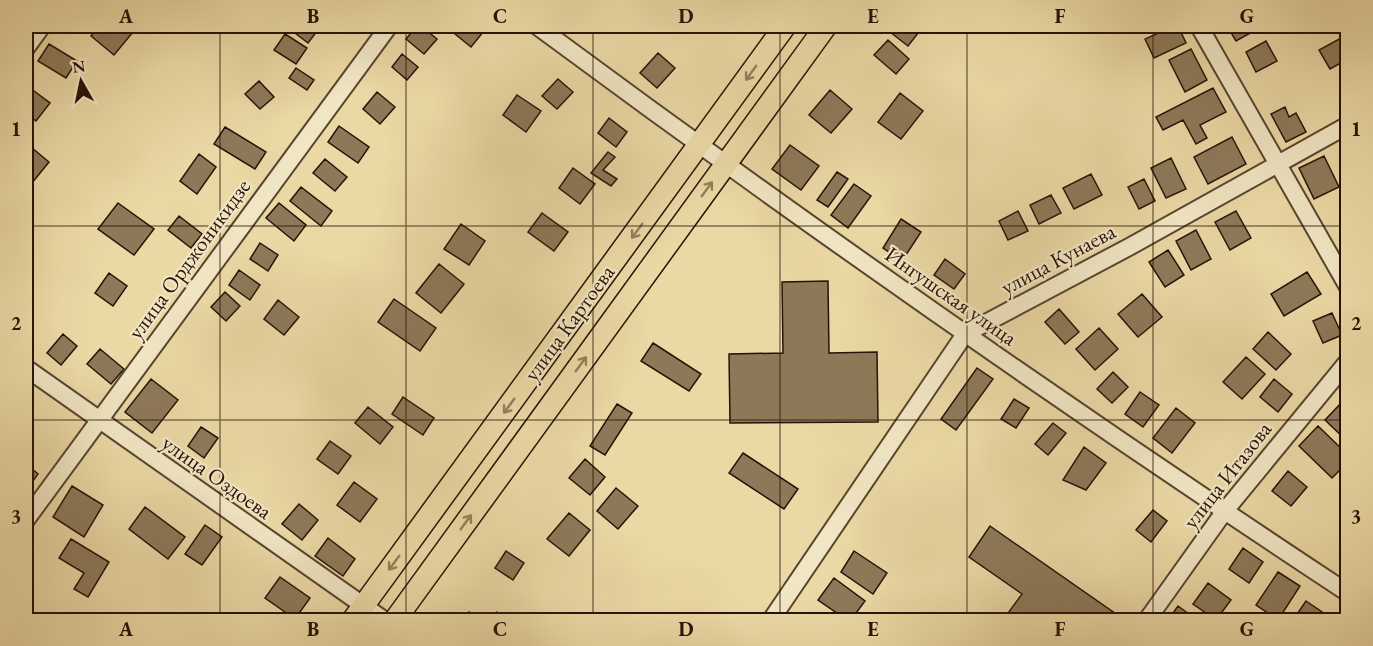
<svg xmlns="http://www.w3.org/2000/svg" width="1373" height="646" viewBox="0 0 1373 646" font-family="'EB Garamond',serif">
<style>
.building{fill:#8d7959;stroke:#281206;stroke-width:1.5}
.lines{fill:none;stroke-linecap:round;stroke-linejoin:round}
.minor-casing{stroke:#58442e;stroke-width:20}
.major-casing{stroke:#281206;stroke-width:24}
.minor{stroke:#f1e6c4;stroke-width:16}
.major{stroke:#ead8a5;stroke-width:21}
.oneway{stroke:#937f5d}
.grid{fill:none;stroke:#281206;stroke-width:1.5;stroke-opacity:0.55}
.labels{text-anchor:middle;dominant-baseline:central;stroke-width:4.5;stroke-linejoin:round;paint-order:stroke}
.street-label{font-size:22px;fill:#281206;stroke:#f1e6c4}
.neatline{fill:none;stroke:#281206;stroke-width:2}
.grid-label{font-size:20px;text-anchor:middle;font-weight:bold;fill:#281206}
</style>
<rect width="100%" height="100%" fill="#ead8a5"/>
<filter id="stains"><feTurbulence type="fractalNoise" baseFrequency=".00333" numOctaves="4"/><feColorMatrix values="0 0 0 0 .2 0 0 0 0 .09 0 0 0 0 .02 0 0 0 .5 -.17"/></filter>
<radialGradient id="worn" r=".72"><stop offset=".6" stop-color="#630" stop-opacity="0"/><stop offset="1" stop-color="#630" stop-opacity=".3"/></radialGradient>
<path class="building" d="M99,26H138L114,55L91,36Z
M288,26H321L308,43L287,27Z
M417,26H421L437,39L424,54L406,39Z
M462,26H488L471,47L455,34Z
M895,26H910L919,32L908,46L890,32Z
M1174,26H1178L1186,43L1154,58L1145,39Z
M1227,26H1263L1236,41Z
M285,34L307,48L296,64L274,50Z
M1343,37L1348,45V59L1330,69L1319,50Z
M888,40L909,59L896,74L874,55Z
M1266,41L1277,61L1256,72L1246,52Z
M49,44L77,61L66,78L38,61Z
M1191,49L1207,80L1185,92L1169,60Z
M658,53L675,68L657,88L640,73Z
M402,54L418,67L407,80L392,67Z
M296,68L314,80L307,90L289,78Z
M558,79L573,92L557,109L542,96Z
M259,81L274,97L260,109L245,94Z
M26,85L50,103L36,121L26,113Z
M1213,88L1226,112L1200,125L1207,138L1196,144L1183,120L1163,130L1156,117Z
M830,90L852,109L831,133L809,115Z
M377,92L395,107L380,124L363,109Z
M900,93L923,111L901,139L878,122Z
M517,95L541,111L526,132L503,115Z
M1285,107L1289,117L1296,113L1306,132L1286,142L1271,114Z
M609,118L627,132L616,147L598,133Z
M339,126L369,147L358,163L328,142Z
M225,127L266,152L255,169L214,144Z
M1232,137L1246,164L1208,184L1194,157Z
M26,143L49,162L32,183L26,177Z
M790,145L819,166L801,190L772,169Z
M608,152L615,157L603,170L617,179L611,186L591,173Z
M199,154L216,167L197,194L180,181Z
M1324,156L1339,187L1314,199L1299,168Z
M1171,158L1186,189L1166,198L1151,168Z
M325,159L347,177L335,191L313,173Z
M573,168L595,184L580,204L559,188Z
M837,172L848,179L828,207L817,200Z
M1091,174L1102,195L1074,209L1063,188Z
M1144,179L1155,201L1139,209L1128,187Z
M854,184L871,196L848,228L831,215Z
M301,187L332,211L321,226L290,201Z
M1051,195L1061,213L1039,224L1030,205Z
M118,203L154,229L134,255L98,229Z
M279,203L306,225L294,241L266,218Z
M1018,211L1028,231L1008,240L999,221Z
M1236,211L1251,238L1230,250L1215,222Z
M542,213L568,232L554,251L528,232Z
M179,216L202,234L191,248L168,230Z
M901,219L921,232L902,261L883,248Z
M461,224L485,241L469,265L444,249Z
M1196,230L1211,259L1191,270L1176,241Z
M260,243L278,255L268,271L250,259Z
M1168,250L1184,275L1165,287L1149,262Z
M945,259L965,274L954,289L934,275Z
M439,264L464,284L441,313L416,293Z
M239,270L260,285L250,300L229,285Z
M1307,272L1321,294L1284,316L1271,294Z
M109,273L127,286L113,306L95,293Z
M828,281L829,353L877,352L878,422L730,423L729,354L783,353L782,282Z
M225,292L240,306L226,321L211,307Z
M1142,294L1162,317L1138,337L1118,314Z
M394,299L436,328L420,351L378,322Z
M278,300L299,317L284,335L264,319Z
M1059,309L1079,332L1065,344L1045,322Z
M1332,313L1342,335L1323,343L1313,321Z
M1099,328L1118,349L1095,370L1076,349Z
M1268,332L1291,354L1276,370L1253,349Z
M63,334L77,346L61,365L47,353Z
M653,343L701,374L689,391L641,361Z
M100,349L124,369L111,384L87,364Z
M1246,357L1265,374L1242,399L1223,382Z
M977,368L993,379L956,430L941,419Z
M1113,372L1128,387L1112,403L1097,389Z
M151,379L178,400L152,433L125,412Z
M1274,379L1292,394L1278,412L1260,397Z
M1140,392L1159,405L1143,427L1125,414Z
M403,397L434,418L423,435L392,414Z
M1014,399L1029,408L1016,428L1001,419Z
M1345,399L1348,401L1347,441L1325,420Z
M617,404L632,413L605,455L590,446Z
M368,407L393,427L380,444L355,423Z
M1176,408L1195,423L1172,453L1153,438Z
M1053,423L1066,433L1048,455L1035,444Z
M1318,426L1348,455V462L1332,478L1299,446Z
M201,427L218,438L204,458L188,446Z
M330,441L351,456L338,474L317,459Z
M1084,447L1106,463L1086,490L1063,480Z
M743,453L798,489L784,509L729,473Z
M585,459L605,477L590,495L569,478Z
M26,464L38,474L26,491Z
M1288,471L1307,487L1291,506L1272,491Z
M354,482L377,499L360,522L337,505Z
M72,486L103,505L84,537L53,517Z
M616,488L638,506L618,529L597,511Z
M299,504L318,520L302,540L282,524Z
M145,507L185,537L168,559L129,529Z
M1153,510L1167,521L1151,542L1136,530Z
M569,513L590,530L569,556L547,539Z
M205,525L222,537L202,565L185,554Z
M990,526L1116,614L1111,620H1003L1022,594L969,557Z
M328,538L355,559L343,576L315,556Z
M71,539L109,562L88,597L74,589L84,573L59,558Z
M1243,548L1263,562L1249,583L1229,569Z
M506,551L524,563L513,580L495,568Z
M854,551L887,573L873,594L841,572Z
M1278,572L1300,586L1278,620L1256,605Z
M280,577L310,598L295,619L265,598Z
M834,578L865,601L851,620H847L818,600Z
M1208,583L1231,600L1216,620L1193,604Z
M1306,601L1334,620H1293Z
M1178,606L1196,619L1195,620H1168Z
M469,612L482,619L481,620H465Z
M497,612L509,620H491Z"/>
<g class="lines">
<g class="minor-casing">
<path id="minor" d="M537,26C802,222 1072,411 1348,593
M1199,26L1348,287
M26,48L42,26
M26,368L384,620
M26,520L389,26
M771,620L965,334L1129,247L1348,125
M1147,620L1224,512L1348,361"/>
</g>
<g class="major-casing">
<path id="major" d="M353,620L785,26
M395,620L826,26"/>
</g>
<use href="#minor" class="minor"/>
<use href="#major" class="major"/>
</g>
<defs><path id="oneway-shaft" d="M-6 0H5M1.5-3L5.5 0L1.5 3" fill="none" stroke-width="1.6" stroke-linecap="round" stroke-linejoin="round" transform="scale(1.5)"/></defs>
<g class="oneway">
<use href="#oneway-shaft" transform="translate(751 73) rotate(126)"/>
<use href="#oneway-shaft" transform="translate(707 189) rotate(-54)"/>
<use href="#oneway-shaft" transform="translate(637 231) rotate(126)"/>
<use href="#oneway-shaft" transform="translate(581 364) rotate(-54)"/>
<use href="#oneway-shaft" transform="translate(509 406) rotate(126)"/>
<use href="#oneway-shaft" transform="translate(466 522) rotate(-54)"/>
<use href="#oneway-shaft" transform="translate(394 563) rotate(126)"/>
</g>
<path class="grid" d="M220,26V620M406,26V620M593,26V620M780,26V620M967,26V620M1153,26V620M26,226H1348M26,420H1348"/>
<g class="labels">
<g class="street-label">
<text transform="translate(189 259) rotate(-54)">улица Орджоникидзе</text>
<text transform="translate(1058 259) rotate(-28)">улица Кунаева</text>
<text transform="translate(951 296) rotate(35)">Ингушская улица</text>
<text transform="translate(569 323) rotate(-54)">улица Картоева</text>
<text transform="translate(1227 475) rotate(-52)">улица Итазова</text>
<text transform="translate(217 477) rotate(35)">улица Оздоева</text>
</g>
</g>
<rect width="1373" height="646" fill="none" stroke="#ead8a5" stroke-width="66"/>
<g transform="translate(81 81) rotate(351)" stroke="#f1e6c4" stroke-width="4.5" paint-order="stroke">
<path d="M0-4.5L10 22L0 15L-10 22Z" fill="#281206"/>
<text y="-9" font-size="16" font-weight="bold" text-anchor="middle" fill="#281206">N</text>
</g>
<rect x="33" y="33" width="1307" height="580" class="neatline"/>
<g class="grid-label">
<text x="126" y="23">A</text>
<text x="313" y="23">B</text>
<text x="500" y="23">C</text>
<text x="686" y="23">D</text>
<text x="873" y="23">E</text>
<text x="1060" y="23">F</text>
<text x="1247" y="23">G</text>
<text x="16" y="136">1</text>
<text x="1356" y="136">1</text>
<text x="16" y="330">2</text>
<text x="1356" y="330">2</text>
<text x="16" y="523">3</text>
<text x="1356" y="523">3</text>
<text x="126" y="636">A</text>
<text x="313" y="636">B</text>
<text x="500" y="636">C</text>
<text x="686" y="636">D</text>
<text x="873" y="636">E</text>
<text x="1060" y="636">F</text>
<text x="1247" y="636">G</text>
</g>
<rect width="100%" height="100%" filter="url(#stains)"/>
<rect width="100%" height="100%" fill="url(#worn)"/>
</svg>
